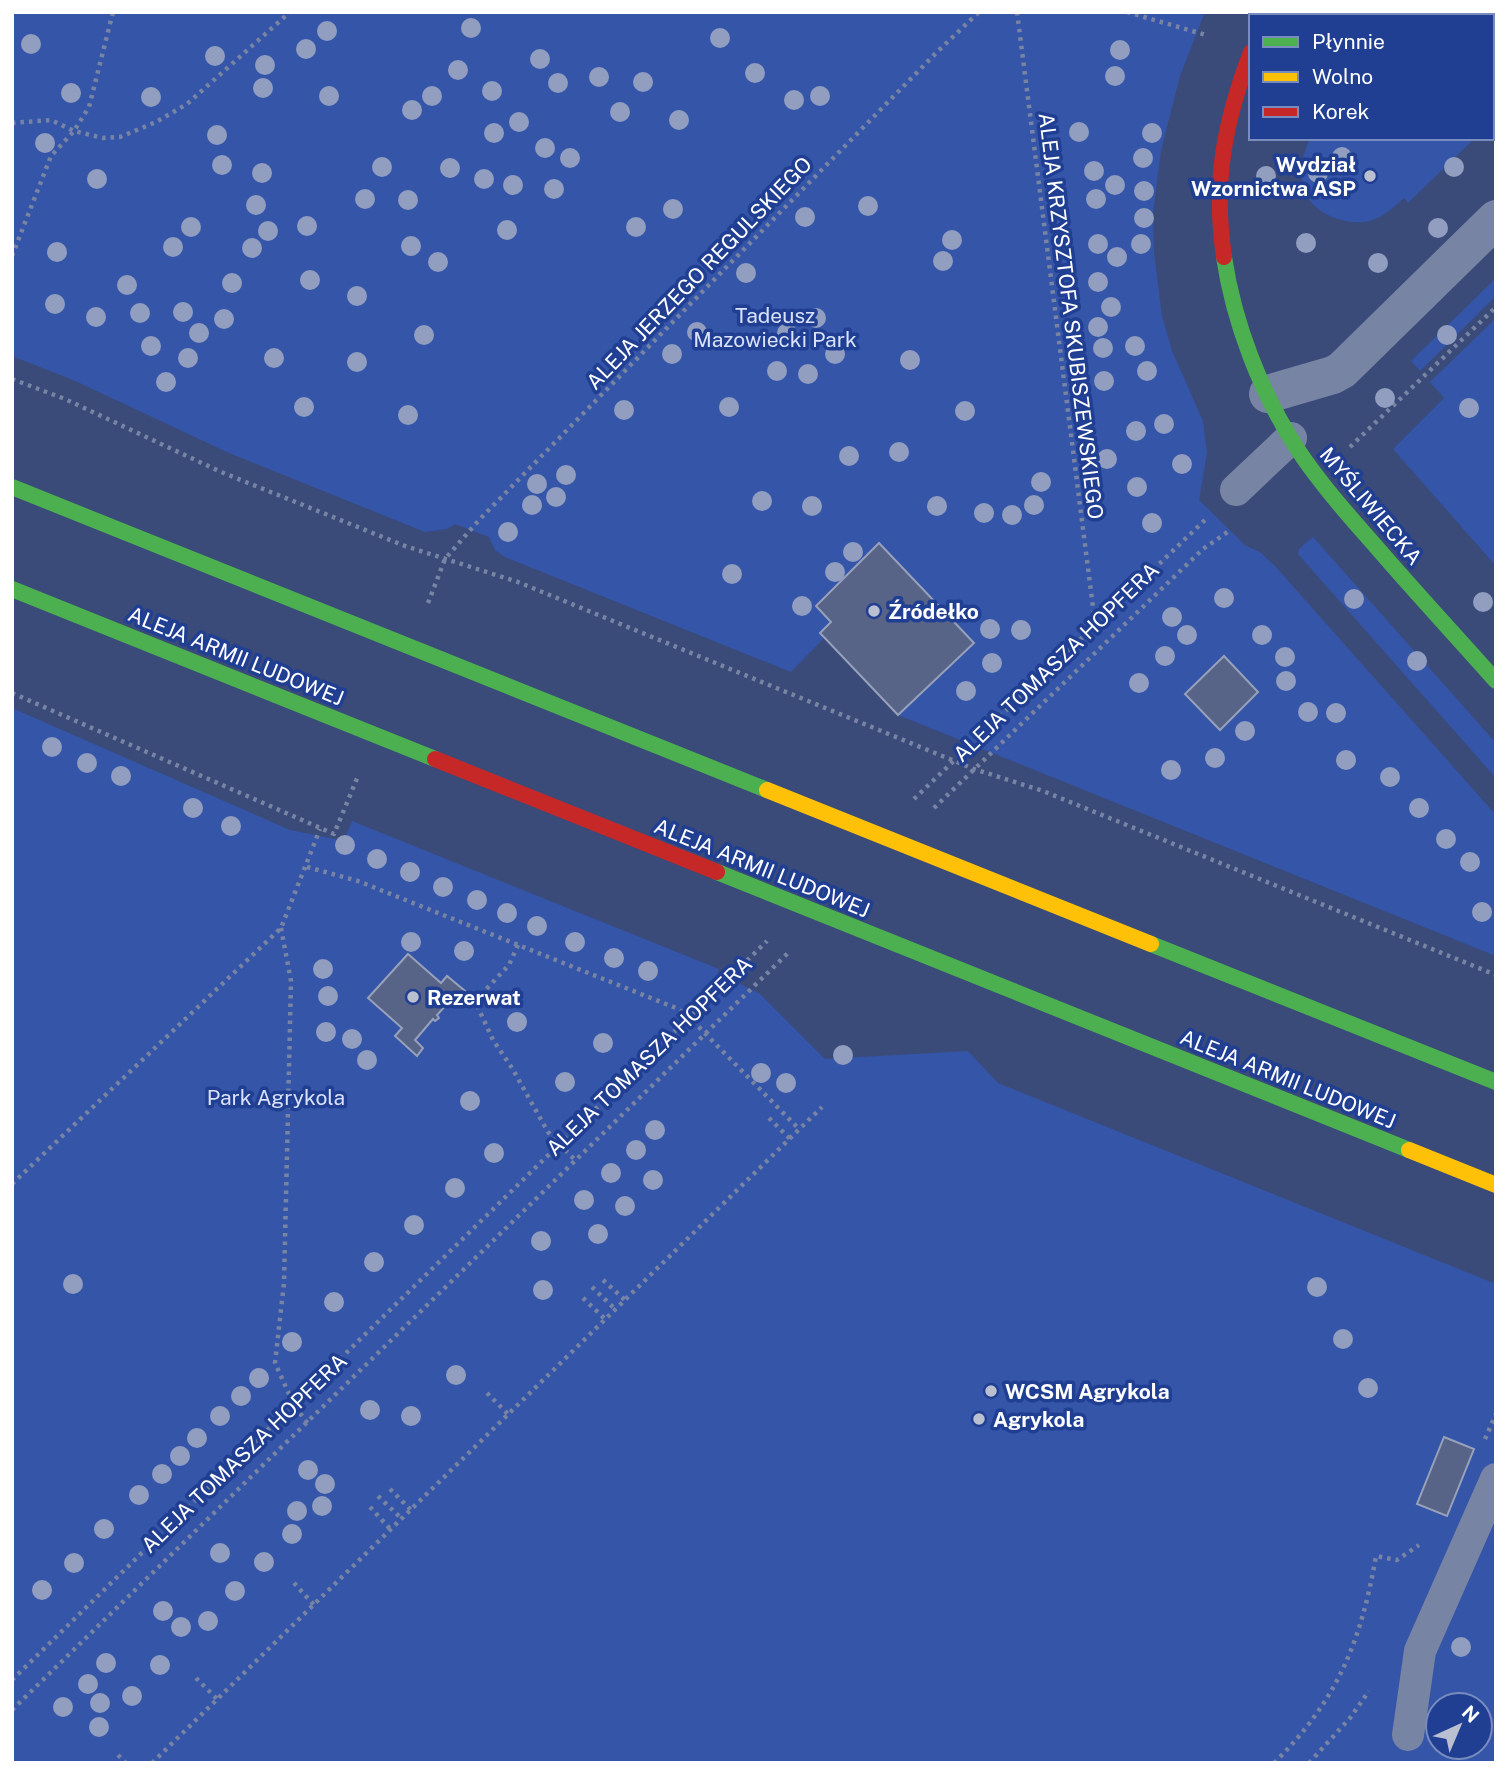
<svg xmlns="http://www.w3.org/2000/svg" width="1508" height="1775" viewBox="0 0 1508 1775" font-family="'Public Sans',sans-serif">
<style>
.green{fill:#3555a9;fill-rule:evenodd}
.building{fill:#576488;stroke:#98a1ba;stroke-width:2}
.lines{fill:none;stroke-linecap:round;stroke-linejoin:round}
.path{stroke:#7884a4;stroke-width:4.5;stroke-dasharray:3.5 5;stroke-linecap:butt}
.lane{stroke:#7884a4;stroke-width:32}
.street{stroke:#7884a4;stroke-width:38}
.fast{stroke:#4caf50;stroke-width:16}
.slow{stroke:#ffc107;stroke-width:16}
.jam{stroke:#c62828;stroke-width:16}
.fast-bridge{stroke:#4caf50;stroke-width:16}
.slow-bridge{stroke:#ffc107;stroke-width:16}
.jam-bridge{stroke:#c62828;stroke-width:16}
.tree{fill:#919ec0}
.poi-dot{fill:#bac0d0;stroke:#203f93;stroke-width:2.5}
.labels{text-anchor:middle;dominant-baseline:central;stroke-width:7;stroke-linejoin:round;paint-order:stroke}
.poi-label{font-size:21px;font-weight:bold;fill:#fff;stroke:#203f93;text-anchor:start}
.street-label{font-size:21px;fill:#fff;stroke:#203f93}
.park-label{font-size:21px;fill:#d9e2fa;stroke:#203f93}
</style>
<rect width="100%" height="100%" fill="#3a4b79"/>
<path class="green" d="M12,12H1205L1180,76L1161,151L1153,213L1154,253L1162,316L1172,351L1203,421L1207,453L1199,500L1246,546L1260,552L1275,566L1496,815V956L898,715L825,637L791,672L505,557L495,550L489,537L455,524L447,529L425,532L229,453L73,380L12,356Z
M1310,138H1475L1408,203L1404,198C1394,207 1386,215 1373,220C1350,228 1313,215 1304,190C1298,172 1303,155 1310,138Z
M1496,278V296L1420,371L1411,361Z
M1496,318V566L1393,449L1444,398L1430,382Z
M1313,537L1496,743V778L1298,554L1299,549Z
M12,708L290,830L344,841L352,821L719,969L717,972L760,994L825,1059L968,1051L998,1083L1496,1284V1763H12ZM1438,1705H1480V1747H1438Z"/>
<path class="building" d="M879,543L974,643L898,715L820,633L831,622L816,606Z
M1224,656L1258,692L1220,730L1185,694Z
M408,954L441,983L447,976L470,995L463,1002L455,995L437,1015L439,1018L435,1021L433,1019L415,1040L423,1048L417,1056L395,1036L402,1028L368,998Z
M1444,1437L1474,1449L1447,1516L1417,1504Z"/>
<g class="lines">
<path class="path" d="M1017,12L1095,623
M1127,12L1206,35
M1455,12L1461,16
M1466,16L1468,12
M1492,43L1496,46
M12,123L51,120L74,131L103,138L120,137L156,122L187,104L290,12
M12,256L51,156L74,131L89,107L113,12
M12,379L65,399L221,472L405,546L518,582L974,769L1043,791L1496,975
M1350,447L1496,307
M428,603L445,559L479,520L936,53L979,12
M12,693L334,834L358,776
M914,799L1206,519
M934,808L1203,549L1229,531
M307,867L358,881L676,1008L689,1017L799,1129
M281,928L291,981L284,1283L275,1363L294,1405L308,1424
M518,945L509,965L475,1001L493,1040L512,1068L548,1132L576,1161
M769,1118L790,1139
M12,1184L281,928L320,829
M603,1280L625,1300
M592,1287L615,1309
M583,1298L605,1319
M487,1393L508,1414
M1485,1439L1496,1414
M390,1489L411,1510
M378,1496L402,1519
M370,1507L391,1530
M294,1583L314,1605
M196,1678L217,1699
M12,1680L767,941
M12,1710L789,952
M118,1755L126,1763
M152,1763L822,1107
M1274,1763C1337,1701 1361,1642 1376,1556L1397,1560L1419,1545
M1309,1763L1350,1718L1369,1691"/>
<path class="lane" d="M1236,490L1291,438
M1408,1735L1420,1651L1496,1479"/>
<path class="street" d="M1268,394L1333,375L1342,370L1496,219"/>
<path class="fast" d="M1224,257C1234,324 1261,393 1298,450C1322,486 1350,517 1379,550C1417,594 1457,637 1496,681"/>
<path class="slow" d="M1267,16L1269,12"/>
<path class="jam" d="M1224,257C1213,182 1224,123 1251,52"/>
<path class="fast-bridge" d="M12,487L767,790
M12,589L435,759
M717,872L1409,1150
M1151,944L1496,1082"/>
<path class="slow-bridge" d="M767,790L1151,944
M1409,1150L1496,1185"/>
<path class="jam-bridge" d="M435,759L717,872"/>
</g>
<g class="tree">
<circle cx="471" cy="28" r="10"/>
<circle cx="327" cy="31" r="10"/>
<circle cx="720" cy="38" r="10"/>
<circle cx="31" cy="44" r="10"/>
<circle cx="306" cy="49" r="10"/>
<circle cx="1120" cy="50" r="10"/>
<circle cx="215" cy="56" r="10"/>
<circle cx="540" cy="59" r="10"/>
<circle cx="265" cy="65" r="10"/>
<circle cx="458" cy="70" r="10"/>
<circle cx="755" cy="73" r="10"/>
<circle cx="1115" cy="76" r="10"/>
<circle cx="599" cy="77" r="10"/>
<circle cx="643" cy="82" r="10"/>
<circle cx="558" cy="83" r="10"/>
<circle cx="263" cy="88" r="10"/>
<circle cx="492" cy="91" r="10"/>
<circle cx="71" cy="93" r="10"/>
<circle cx="329" cy="96" r="10"/>
<circle cx="432" cy="96" r="10"/>
<circle cx="820" cy="96" r="10"/>
<circle cx="151" cy="97" r="10"/>
<circle cx="794" cy="100" r="10"/>
<circle cx="412" cy="110" r="10"/>
<circle cx="620" cy="112" r="10"/>
<circle cx="679" cy="120" r="10"/>
<circle cx="519" cy="122" r="10"/>
<circle cx="1079" cy="132" r="10"/>
<circle cx="494" cy="133" r="10"/>
<circle cx="1152" cy="133" r="10"/>
<circle cx="217" cy="135" r="10"/>
<circle cx="45" cy="143" r="10"/>
<circle cx="545" cy="148" r="10"/>
<circle cx="1342" cy="157" r="10"/>
<circle cx="570" cy="158" r="10"/>
<circle cx="1143" cy="158" r="10"/>
<circle cx="222" cy="165" r="10"/>
<circle cx="382" cy="167" r="10"/>
<circle cx="1454" cy="167" r="10"/>
<circle cx="450" cy="168" r="10"/>
<circle cx="1094" cy="171" r="10"/>
<circle cx="262" cy="173" r="10"/>
<circle cx="1318" cy="173" r="10"/>
<circle cx="1266" cy="176" r="10"/>
<circle cx="97" cy="179" r="10"/>
<circle cx="484" cy="179" r="10"/>
<circle cx="513" cy="185" r="10"/>
<circle cx="1115" cy="185" r="10"/>
<circle cx="554" cy="189" r="10"/>
<circle cx="1144" cy="191" r="10"/>
<circle cx="365" cy="199" r="10"/>
<circle cx="1096" cy="199" r="10"/>
<circle cx="408" cy="200" r="10"/>
<circle cx="256" cy="205" r="10"/>
<circle cx="868" cy="206" r="10"/>
<circle cx="673" cy="209" r="10"/>
<circle cx="805" cy="217" r="10"/>
<circle cx="1144" cy="218" r="10"/>
<circle cx="307" cy="226" r="10"/>
<circle cx="191" cy="227" r="10"/>
<circle cx="636" cy="227" r="10"/>
<circle cx="1438" cy="228" r="10"/>
<circle cx="507" cy="230" r="10"/>
<circle cx="268" cy="231" r="10"/>
<circle cx="952" cy="240" r="10"/>
<circle cx="1306" cy="243" r="10"/>
<circle cx="1098" cy="244" r="10"/>
<circle cx="1141" cy="244" r="10"/>
<circle cx="411" cy="246" r="10"/>
<circle cx="173" cy="247" r="10"/>
<circle cx="252" cy="248" r="10"/>
<circle cx="57" cy="252" r="10"/>
<circle cx="1117" cy="257" r="10"/>
<circle cx="943" cy="261" r="10"/>
<circle cx="438" cy="262" r="10"/>
<circle cx="1378" cy="263" r="10"/>
<circle cx="746" cy="273" r="10"/>
<circle cx="310" cy="280" r="10"/>
<circle cx="1098" cy="282" r="10"/>
<circle cx="232" cy="283" r="10"/>
<circle cx="127" cy="285" r="10"/>
<circle cx="357" cy="296" r="10"/>
<circle cx="55" cy="304" r="10"/>
<circle cx="1111" cy="307" r="10"/>
<circle cx="183" cy="312" r="10"/>
<circle cx="140" cy="313" r="10"/>
<circle cx="96" cy="317" r="10"/>
<circle cx="816" cy="318" r="10"/>
<circle cx="224" cy="319" r="10"/>
<circle cx="1098" cy="327" r="10"/>
<circle cx="697" cy="332" r="10"/>
<circle cx="199" cy="333" r="10"/>
<circle cx="787" cy="333" r="10"/>
<circle cx="424" cy="335" r="10"/>
<circle cx="1447" cy="335" r="10"/>
<circle cx="151" cy="346" r="10"/>
<circle cx="1135" cy="346" r="10"/>
<circle cx="1103" cy="348" r="10"/>
<circle cx="672" cy="354" r="10"/>
<circle cx="835" cy="354" r="10"/>
<circle cx="188" cy="358" r="10"/>
<circle cx="274" cy="358" r="10"/>
<circle cx="910" cy="360" r="10"/>
<circle cx="357" cy="362" r="10"/>
<circle cx="777" cy="371" r="10"/>
<circle cx="1147" cy="371" r="10"/>
<circle cx="808" cy="374" r="10"/>
<circle cx="1104" cy="381" r="10"/>
<circle cx="166" cy="382" r="10"/>
<circle cx="1385" cy="398" r="10"/>
<circle cx="304" cy="407" r="10"/>
<circle cx="729" cy="407" r="10"/>
<circle cx="1469" cy="408" r="10"/>
<circle cx="624" cy="410" r="10"/>
<circle cx="965" cy="411" r="10"/>
<circle cx="408" cy="415" r="10"/>
<circle cx="1164" cy="424" r="10"/>
<circle cx="1136" cy="431" r="10"/>
<circle cx="899" cy="452" r="10"/>
<circle cx="849" cy="456" r="10"/>
<circle cx="1107" cy="459" r="10"/>
<circle cx="1182" cy="464" r="10"/>
<circle cx="566" cy="475" r="10"/>
<circle cx="1041" cy="482" r="10"/>
<circle cx="537" cy="484" r="10"/>
<circle cx="1137" cy="487" r="10"/>
<circle cx="556" cy="497" r="10"/>
<circle cx="762" cy="501" r="10"/>
<circle cx="532" cy="505" r="10"/>
<circle cx="1034" cy="505" r="10"/>
<circle cx="812" cy="506" r="10"/>
<circle cx="937" cy="506" r="10"/>
<circle cx="984" cy="513" r="10"/>
<circle cx="1012" cy="515" r="10"/>
<circle cx="1152" cy="523" r="10"/>
<circle cx="508" cy="532" r="10"/>
<circle cx="853" cy="552" r="10"/>
<circle cx="835" cy="572" r="10"/>
<circle cx="732" cy="574" r="10"/>
<circle cx="1224" cy="598" r="10"/>
<circle cx="1354" cy="599" r="10"/>
<circle cx="1483" cy="602" r="10"/>
<circle cx="802" cy="606" r="10"/>
<circle cx="1172" cy="617" r="10"/>
<circle cx="990" cy="629" r="10"/>
<circle cx="1021" cy="630" r="10"/>
<circle cx="1187" cy="635" r="10"/>
<circle cx="1262" cy="635" r="10"/>
<circle cx="1165" cy="656" r="10"/>
<circle cx="1285" cy="657" r="10"/>
<circle cx="1417" cy="661" r="10"/>
<circle cx="992" cy="663" r="10"/>
<circle cx="1286" cy="681" r="10"/>
<circle cx="1139" cy="683" r="10"/>
<circle cx="966" cy="691" r="10"/>
<circle cx="1308" cy="712" r="10"/>
<circle cx="1336" cy="713" r="10"/>
<circle cx="1245" cy="731" r="10"/>
<circle cx="52" cy="747" r="10"/>
<circle cx="1215" cy="758" r="10"/>
<circle cx="1346" cy="760" r="10"/>
<circle cx="87" cy="763" r="10"/>
<circle cx="1171" cy="770" r="10"/>
<circle cx="121" cy="776" r="10"/>
<circle cx="1390" cy="777" r="10"/>
<circle cx="193" cy="808" r="10"/>
<circle cx="1419" cy="808" r="10"/>
<circle cx="231" cy="826" r="10"/>
<circle cx="1446" cy="839" r="10"/>
<circle cx="345" cy="845" r="10"/>
<circle cx="377" cy="859" r="10"/>
<circle cx="1470" cy="862" r="10"/>
<circle cx="410" cy="872" r="10"/>
<circle cx="443" cy="887" r="10"/>
<circle cx="477" cy="900" r="10"/>
<circle cx="1482" cy="912" r="10"/>
<circle cx="507" cy="913" r="10"/>
<circle cx="537" cy="926" r="10"/>
<circle cx="411" cy="942" r="10"/>
<circle cx="575" cy="942" r="10"/>
<circle cx="464" cy="951" r="10"/>
<circle cx="614" cy="958" r="10"/>
<circle cx="323" cy="969" r="10"/>
<circle cx="648" cy="971" r="10"/>
<circle cx="328" cy="996" r="10"/>
<circle cx="517" cy="1022" r="10"/>
<circle cx="326" cy="1032" r="10"/>
<circle cx="352" cy="1039" r="10"/>
<circle cx="603" cy="1043" r="10"/>
<circle cx="843" cy="1055" r="10"/>
<circle cx="367" cy="1060" r="10"/>
<circle cx="761" cy="1073" r="10"/>
<circle cx="565" cy="1082" r="10"/>
<circle cx="786" cy="1083" r="10"/>
<circle cx="470" cy="1101" r="10"/>
<circle cx="655" cy="1130" r="10"/>
<circle cx="636" cy="1150" r="10"/>
<circle cx="494" cy="1153" r="10"/>
<circle cx="611" cy="1173" r="10"/>
<circle cx="653" cy="1180" r="10"/>
<circle cx="455" cy="1188" r="10"/>
<circle cx="584" cy="1200" r="10"/>
<circle cx="625" cy="1206" r="10"/>
<circle cx="414" cy="1225" r="10"/>
<circle cx="598" cy="1234" r="10"/>
<circle cx="541" cy="1241" r="10"/>
<circle cx="374" cy="1262" r="10"/>
<circle cx="73" cy="1284" r="10"/>
<circle cx="1317" cy="1287" r="10"/>
<circle cx="543" cy="1290" r="10"/>
<circle cx="334" cy="1302" r="10"/>
<circle cx="1343" cy="1339" r="10"/>
<circle cx="292" cy="1342" r="10"/>
<circle cx="456" cy="1375" r="10"/>
<circle cx="259" cy="1378" r="10"/>
<circle cx="1368" cy="1388" r="10"/>
<circle cx="241" cy="1396" r="10"/>
<circle cx="370" cy="1410" r="10"/>
<circle cx="220" cy="1416" r="10"/>
<circle cx="411" cy="1416" r="10"/>
<circle cx="197" cy="1438" r="10"/>
<circle cx="180" cy="1456" r="10"/>
<circle cx="308" cy="1470" r="10"/>
<circle cx="162" cy="1474" r="10"/>
<circle cx="325" cy="1484" r="10"/>
<circle cx="139" cy="1495" r="10"/>
<circle cx="322" cy="1506" r="10"/>
<circle cx="297" cy="1511" r="10"/>
<circle cx="104" cy="1529" r="10"/>
<circle cx="292" cy="1534" r="10"/>
<circle cx="220" cy="1553" r="10"/>
<circle cx="264" cy="1562" r="10"/>
<circle cx="74" cy="1563" r="10"/>
<circle cx="42" cy="1590" r="10"/>
<circle cx="235" cy="1591" r="10"/>
<circle cx="163" cy="1611" r="10"/>
<circle cx="208" cy="1621" r="10"/>
<circle cx="181" cy="1627" r="10"/>
<circle cx="1461" cy="1647" r="10"/>
<circle cx="106" cy="1663" r="10"/>
<circle cx="160" cy="1665" r="10"/>
<circle cx="88" cy="1684" r="10"/>
<circle cx="132" cy="1696" r="10"/>
<circle cx="100" cy="1703" r="10"/>
<circle cx="63" cy="1707" r="10"/>
<circle cx="99" cy="1727" r="10"/>
</g>
<g class="poi-dot">
<circle cx="1370" cy="176" r="7"/>
<circle cx="874" cy="611" r="7"/>
<circle cx="413" cy="997" r="7"/>
<circle cx="991" cy="1391" r="7"/>
<circle cx="979" cy="1419" r="7"/>
</g>
<g class="labels">
<g class="poi-label">
<text x="1356" y="164" text-anchor="end">Wydział<tspan x="1356" dy="24">Wzornictwa ASP</tspan></text>
<text x="888" y="611">Źródełko</text>
<text x="427" y="997">Rezerwat</text>
<text x="1005" y="1391">WCSM Agrykola</text>
<text x="993" y="1419">Agrykola</text>
</g>
<g class="street-label">
<text transform="translate(699 273) rotate(-46)">ALEJA JERZEGO REGULSKIEGO</text>
<text transform="translate(1071 316) rotate(83)">ALEJA KRZYSZTOFA SKUBISZEWSKIEGO</text>
<text transform="translate(1371 506) rotate(50)">MYŚLIWIECKA</text>
<text transform="translate(236 656) rotate(22)">ALEJA ARMII LUDOWEJ</text>
<text transform="translate(1056 662) rotate(-44)">ALEJA TOMASZA HOPFERA</text>
<text transform="translate(762 868) rotate(22)">ALEJA ARMII LUDOWEJ</text>
<text transform="translate(649 1056) rotate(-44)">ALEJA TOMASZA HOPFERA</text>
<text transform="translate(1288 1079) rotate(22)">ALEJA ARMII LUDOWEJ</text>
<text transform="translate(244 1453) rotate(-44)">ALEJA TOMASZA HOPFERA</text>
</g>
<g class="park-label">
<text x="775" y="315">Tadeusz<tspan x="775" dy="24">Mazowiecki Park</tspan></text>
<text x="276" y="1097">Park Agrykola</text>
</g>
</g>
<rect width="1508" height="1775" fill="none" stroke="#ffffff" stroke-width="28"/>
<rect x="1249" y="14" width="245" height="126" fill="#203f93" stroke="#798cbe" stroke-width="2"/>
<rect x="1263" y="37" width="35" height="10" fill="#4caf50" stroke="#798cbe" stroke-width="2"/>
<text x="1312" y="49" font-size="21" fill="#ffffff">Płynnie</text>
<rect x="1263" y="72" width="35" height="10" fill="#ffc107" stroke="#798cbe" stroke-width="2"/>
<text x="1312" y="84" font-size="21" fill="#ffffff">Wolno</text>
<rect x="1263" y="107" width="35" height="10" fill="#c62828" stroke="#798cbe" stroke-width="2"/>
<text x="1312" y="119" font-size="21" fill="#ffffff">Korek</text>
<g transform="translate(1459 1726) rotate(44)"><circle r="33" fill="#203f93" stroke="#798cbe" stroke-width="2"/>
<path d="M0-5L12 26L0 18L-12 26Z" fill="#bac0d0"/>
<text y="-10" font-size="19" font-weight="bold" text-anchor="middle" fill="#ffffff">N</text>
</g>
</svg>
